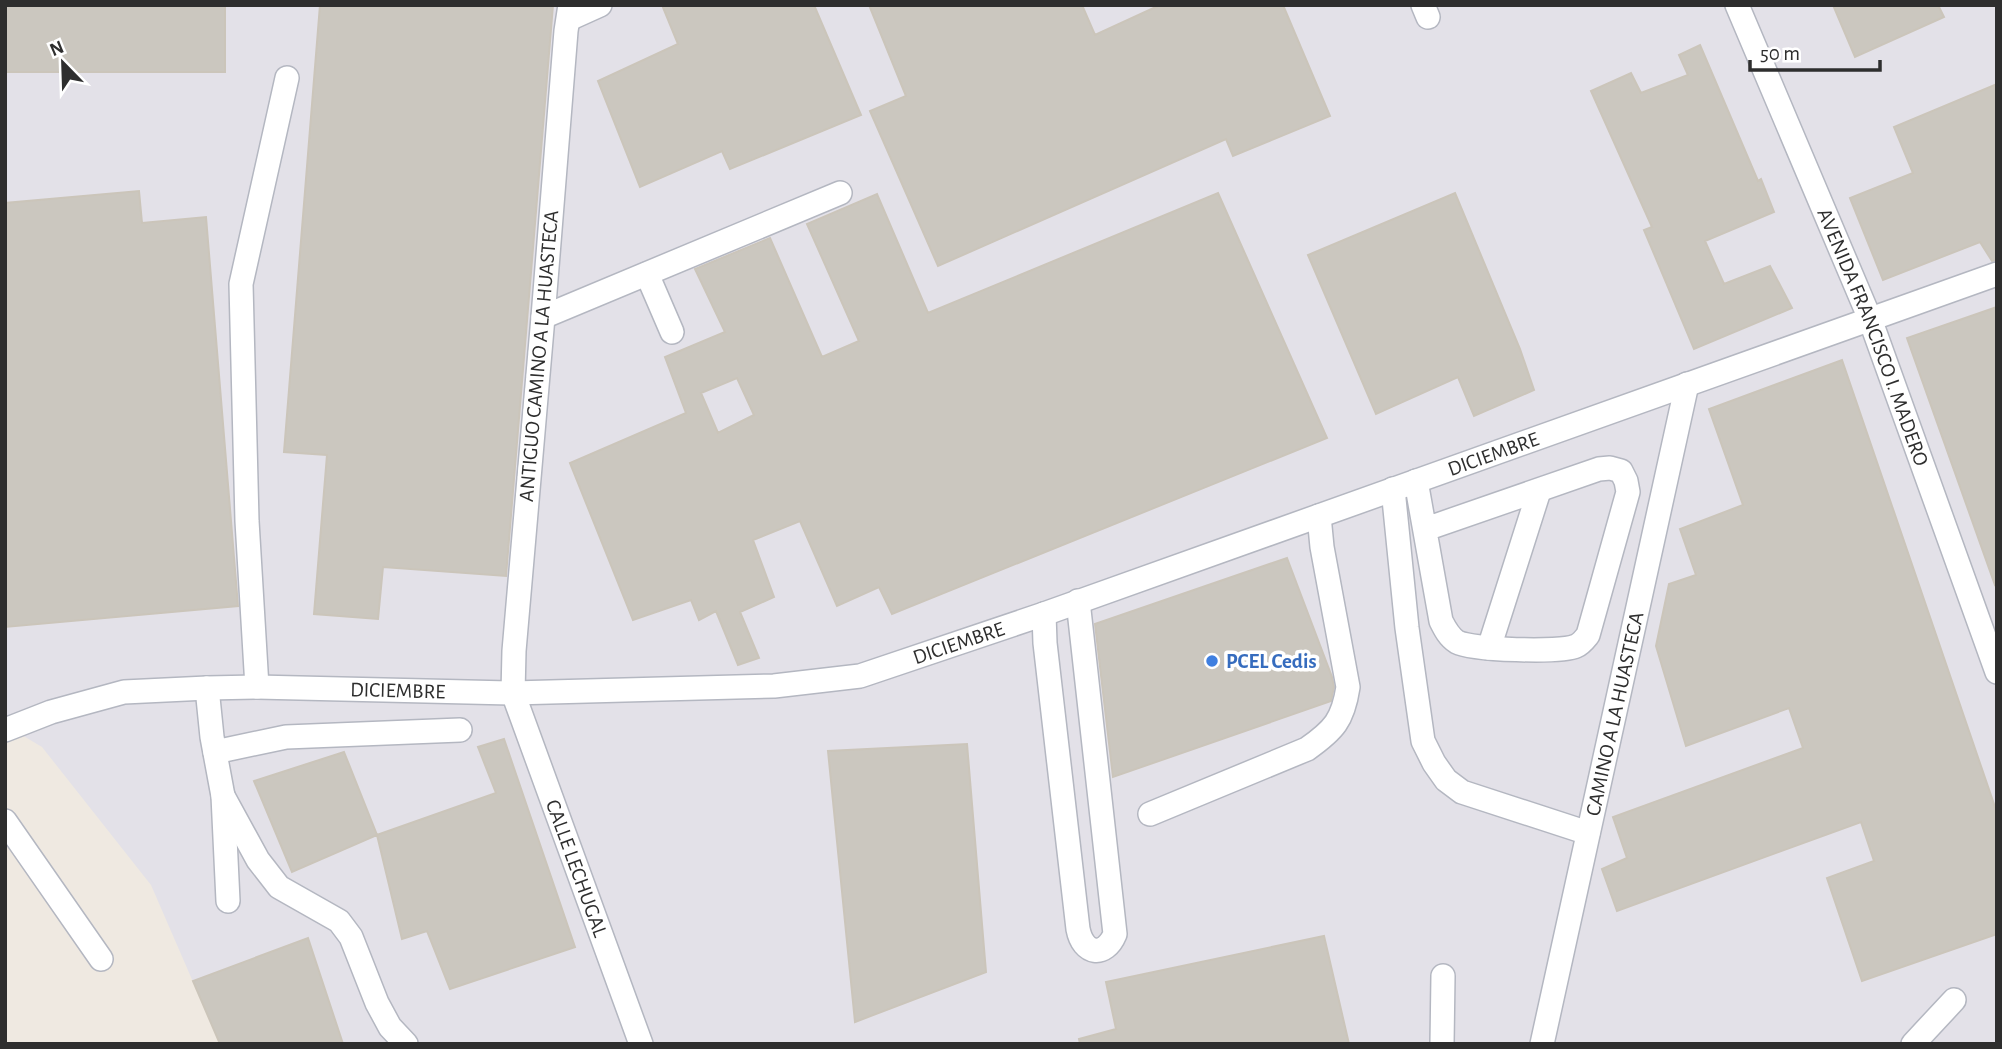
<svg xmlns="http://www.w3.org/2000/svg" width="2002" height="1049" viewBox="0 0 2002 1049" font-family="'Alegreya Sans',sans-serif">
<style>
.industrial{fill:#e3e1e8}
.building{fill:#cbc7bf;stroke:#cbc5ba;stroke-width:2;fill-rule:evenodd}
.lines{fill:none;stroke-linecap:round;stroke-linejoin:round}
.minor-casing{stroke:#b4b7c1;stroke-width:26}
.minor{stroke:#fff;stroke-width:23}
.shop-dot{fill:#3f7fe0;stroke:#fff;stroke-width:2.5}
.labels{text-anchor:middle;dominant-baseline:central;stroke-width:7;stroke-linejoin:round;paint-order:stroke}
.street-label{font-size:21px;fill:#2e2e2e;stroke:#fff}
.shop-label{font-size:21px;font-weight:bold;fill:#366cbe;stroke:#fff;text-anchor:start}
</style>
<rect width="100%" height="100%" fill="#efe9e1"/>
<path class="industrial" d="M5,5H1997V1044H220L151,885L42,747L5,725Z"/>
<path class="building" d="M5,5H225V72H5Z
M320,5H553L506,576L383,567L378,619L314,614L327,455L284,452Z
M662,5H814L861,115L730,169L722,151L640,187L598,81L678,44Z
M869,5H1082L1095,35L1160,5H1283L1330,116L1233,156L1226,139L938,266L870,111L906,96Z
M1833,5H1938L1944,17L1855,57Z
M1700,45L1758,181L1761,179L1774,212L1705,241L1724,284L1770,266L1792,308L1694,349L1644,230L1652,227L1591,91L1631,73L1641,93L1688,75L1679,55Z
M1997,84V260L1992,261L1980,242L1883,280L1850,198L1913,173L1894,127Z
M139,191L142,223L206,217L238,606L5,627V203Z
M1218,193L1327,438L892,614L879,587L837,606L800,521L753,540L774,597L740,612L759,658L738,665L716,611L699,620L691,600L633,620L570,463L686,413L665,357L725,332L695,269L770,238L822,357L859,341L807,224L877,194L928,313ZM737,378L754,415L718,433L701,393Z
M1455,193L1520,349L1534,390L1474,416L1458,377L1376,414L1308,255Z
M1997,307V584L1995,585L1907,338Z
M1842,360L1997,813V934L1862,981L1827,878L1874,861L1861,822L1617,911L1602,869L1627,858L1613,817L1803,748L1789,708L1686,746L1656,646L1669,584L1696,575L1680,529L1743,505L1709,409Z
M1287,558L1332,677L1334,687L1331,701L1113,777L1095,624Z
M504,739L575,947L450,989L427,931L402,939L377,835L496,793L478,747Z
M967,744L986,972L855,1022L828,751Z
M344,752L377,835L292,872L254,781Z
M1324,936L1349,1044H1080L1079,1039L1116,1029L1106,982Z
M308,938L343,1044H220L193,981Z"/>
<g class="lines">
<g class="minor-casing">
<g id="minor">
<path id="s1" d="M570,5L566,31L543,317L514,651L513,693L641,1044"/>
<path d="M1423,5L1428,17"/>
<path id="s2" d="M1737,5L1870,319L1997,672"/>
<path d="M569,19L600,5"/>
<path d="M647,274L672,332"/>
<path d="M543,317L840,193"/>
<path d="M1416,481L1441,621C1445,629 1449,637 1457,642C1472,650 1561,653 1576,646C1581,644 1584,640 1588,635L1628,492L1626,481L1621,471L1610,468L1599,469L1426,529"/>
<path d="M1393,489L1407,628L1423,741L1434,763L1446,780L1462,792L1588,833"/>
<path d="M1044,614L1045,643L1078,929C1083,955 1105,958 1115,934L1078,601"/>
<path d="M1489,648L1539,491"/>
<path d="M257,687L247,521L241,284L287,78"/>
<path d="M207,688L212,737L223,796L228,901"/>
<path id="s3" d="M5,730L51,712L124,692L207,688L257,687L513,693L774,686L860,676L1044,614L1997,274"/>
<path d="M215,752L286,737L460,730"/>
<path d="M223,796L258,860L279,887L339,921L351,937L377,1003L390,1027L406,1044"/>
<path d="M1150,814L1307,749C1334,730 1343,720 1348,687L1322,547L1319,516"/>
<path d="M5,821L101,959"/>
<path d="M1442,1044L1443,976"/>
<path id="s4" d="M1542,1044L1687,384"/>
<path d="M1913,1044L1954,1000"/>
</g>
</g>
<use href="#minor" class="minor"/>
</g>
<circle class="shop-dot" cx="1212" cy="661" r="7"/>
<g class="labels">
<g class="street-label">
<text stroke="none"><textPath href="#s2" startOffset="359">AVENIDA FRANCISCO I. MADERO</textPath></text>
<text transform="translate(539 356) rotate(-85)">ANTIGUO CAMINO A LA HUASTECA</text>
<text stroke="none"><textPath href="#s3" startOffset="1533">DICIEMBRE</textPath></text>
<text stroke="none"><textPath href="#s3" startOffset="966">DICIEMBRE</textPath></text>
<text stroke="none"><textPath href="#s3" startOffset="399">DICIEMBRE</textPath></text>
<text stroke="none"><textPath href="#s4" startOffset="338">CAMINO A LA HUASTECA</textPath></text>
<text stroke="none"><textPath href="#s1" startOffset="877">CALLE LECHUGAL</textPath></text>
</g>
<g class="shop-label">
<text x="1226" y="661">PCEL Cedis</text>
</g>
</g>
<rect width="2002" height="1049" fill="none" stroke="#2e2e2e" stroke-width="14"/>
<g transform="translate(63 63) rotate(337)" stroke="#ffffff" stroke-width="5" paint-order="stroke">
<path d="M0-5L12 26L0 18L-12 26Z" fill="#2e2e2e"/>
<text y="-10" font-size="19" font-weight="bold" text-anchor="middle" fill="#2e2e2e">N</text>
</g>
<path d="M1750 60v10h130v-10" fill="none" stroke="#2e2e2e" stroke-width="3.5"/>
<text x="1760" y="60" font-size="21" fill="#2e2e2e" stroke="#ffffff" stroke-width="5" paint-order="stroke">50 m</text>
</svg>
